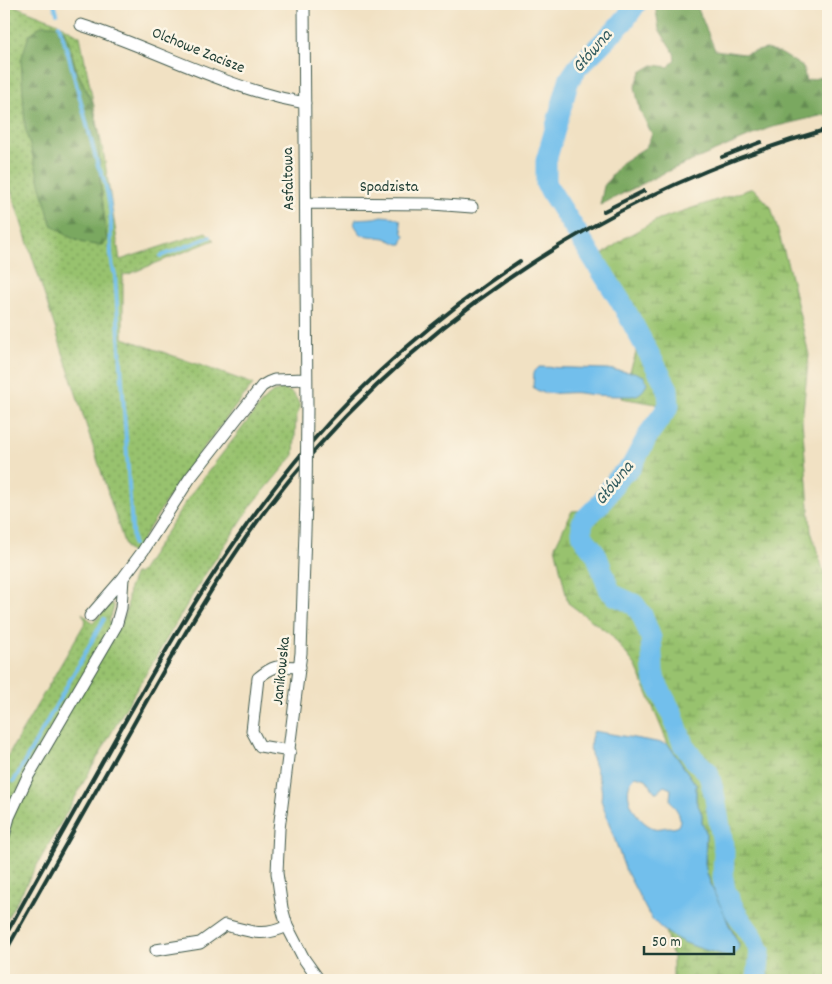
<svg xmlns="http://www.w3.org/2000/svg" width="832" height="984" viewBox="0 0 832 984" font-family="Dekko,sans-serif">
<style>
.grass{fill:url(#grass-dots);stroke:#5c8051;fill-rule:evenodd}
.forest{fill:url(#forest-firs);stroke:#4c724a}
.wetland{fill:url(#wetland-marsh);stroke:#5c8051}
.water{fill:#72bfec;stroke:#487e90;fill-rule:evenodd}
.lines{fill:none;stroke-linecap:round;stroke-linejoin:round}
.stream{stroke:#72bfec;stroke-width:4}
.river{stroke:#72bfec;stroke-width:21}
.minor-casing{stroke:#3e5649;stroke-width:13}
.minor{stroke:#fff;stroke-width:11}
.rail{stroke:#1f3d34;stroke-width:4}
.minor-bridge-casing{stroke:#3e5649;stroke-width:13;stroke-linecap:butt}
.minor-bridge{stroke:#fff;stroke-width:11}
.labels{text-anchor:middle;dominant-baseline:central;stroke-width:5;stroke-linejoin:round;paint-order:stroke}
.street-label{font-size:16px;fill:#1f3d34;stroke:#fcf5e5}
.water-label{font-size:18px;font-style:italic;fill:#345e62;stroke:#fcf5e5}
</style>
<defs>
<pattern id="grass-dots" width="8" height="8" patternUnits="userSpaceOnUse" patternTransform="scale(1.25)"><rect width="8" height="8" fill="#98c26e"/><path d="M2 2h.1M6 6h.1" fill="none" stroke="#7b9f5b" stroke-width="1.8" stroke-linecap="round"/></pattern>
<pattern id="forest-firs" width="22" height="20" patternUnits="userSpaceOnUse" patternTransform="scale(1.25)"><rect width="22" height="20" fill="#7aa861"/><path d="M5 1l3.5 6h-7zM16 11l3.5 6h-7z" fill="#638a51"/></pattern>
<pattern id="wetland-marsh" width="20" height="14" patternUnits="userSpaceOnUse" patternTransform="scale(1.25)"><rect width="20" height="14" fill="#98c26e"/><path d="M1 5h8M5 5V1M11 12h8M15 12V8" fill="none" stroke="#7b9f5b"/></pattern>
</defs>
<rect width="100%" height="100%" fill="#fcf5e5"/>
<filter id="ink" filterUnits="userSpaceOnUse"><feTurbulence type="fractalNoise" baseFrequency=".02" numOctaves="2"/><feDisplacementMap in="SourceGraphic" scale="10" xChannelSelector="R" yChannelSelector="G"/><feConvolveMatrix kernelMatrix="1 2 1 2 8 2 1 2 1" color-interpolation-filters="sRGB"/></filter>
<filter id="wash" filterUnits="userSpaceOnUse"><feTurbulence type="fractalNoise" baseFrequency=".0096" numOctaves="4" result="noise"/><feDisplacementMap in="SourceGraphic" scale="20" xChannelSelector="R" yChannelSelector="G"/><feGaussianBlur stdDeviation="1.12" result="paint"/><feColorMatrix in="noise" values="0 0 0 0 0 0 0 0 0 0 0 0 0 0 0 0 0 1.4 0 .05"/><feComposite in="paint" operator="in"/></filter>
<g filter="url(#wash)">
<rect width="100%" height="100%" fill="#f1e1c3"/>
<path class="grass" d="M4,4H10L56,22L80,36L104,156L120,260L206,232L214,240L129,274L123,275V338L253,384L183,474L133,554L126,549L4,169ZM55,25L63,29L68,39L76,69L91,100L107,240Z
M279,388C291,390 297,396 300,407L296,418L294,455L252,505L204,576L122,714L4,924V762L86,621L82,613L93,623L110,604H113L114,606L109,622L120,628L127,608L129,588L135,573L138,574L142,570L193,491L264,400L273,392L279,391Z"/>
<path class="forest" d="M655,4H696L715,50L744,54L766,49L782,54L803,67L806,81L828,75V114L769,128L666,172L600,205L604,186L621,163L646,147L652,134L640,111L635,87L641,72L653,65L669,67L675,59L674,53L659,29Z
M42,25H55L63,29L68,39L76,69L91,100L99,135L100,180L107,241L103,245C79,245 70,238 51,224L25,127L21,60L29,35Z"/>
<path class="wetland" d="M753,188L771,207L789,269L809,355L802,420L811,531L828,586V980H673V957L665,931C690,949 708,949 738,951L739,945L707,874L705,864L706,832L702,823V814L696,801V785L668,744L636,666L611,635L568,603L555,546L572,511L588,510L629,464L662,405L621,398L636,353L635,322L595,260L626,237L659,219Z"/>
<path class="water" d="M382,216L393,217L400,220L403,233L405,236L402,244H398L385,238L361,235L354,224L356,219C365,218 373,219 382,216Z
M539,367L607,369L628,372H634L644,376L647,382C645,390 640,395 632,396C614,396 597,396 580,393C566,391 543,398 533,387L534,372Z
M594,731L668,744L696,785V801L702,814V823L706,832L705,864L707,874L716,897L724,912L728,923L739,945L738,951L732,957C701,949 667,942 648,913L625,869L601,800C606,777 581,754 594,731ZM636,776L646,779L655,792H657L664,786L671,789L670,800C674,808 684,815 678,826L673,828C666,825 661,830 654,828C637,823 617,790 636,776Z"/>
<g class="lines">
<path class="stream" d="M54,4L57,13
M59,25L69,57L98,166C106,180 111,207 111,224C111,242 109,258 115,275L133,545
M161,256L210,237
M14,781L104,619"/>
<path class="river" d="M636,4L624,21L578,67L569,80L546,161V184L621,302L668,389L669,406L650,432L631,467L618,478L601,503L584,520L582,523V531L583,537L596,554L610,591L616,596L634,604L642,615L651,638L653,671L655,681L672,713L683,744L694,759L708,772L714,793L722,838L724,852L723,878L725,890L736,913L753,937L760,951L757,980"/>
</g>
</g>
<g filter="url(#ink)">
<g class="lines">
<g class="minor-casing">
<path id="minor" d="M304,4L307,407
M81,25C141,44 196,73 256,91C272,96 288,100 305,103
M306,203L432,204L472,207
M306,501L301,653L279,829L277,873L282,908L287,926L304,959L319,980
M90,616L123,578
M290,751L260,746L252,731L258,678C275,664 279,666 300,667
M4,836L9,817L27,778L116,626L121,608L123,578L143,551L190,478L262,386L269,382L274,380L306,379
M156,950L200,943L225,925C250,931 262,938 287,926"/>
</g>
<use href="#minor" class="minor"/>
<path class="rail" d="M722,157L761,142
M604,211L644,191
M4,938C40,872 77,807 114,741C172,638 231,536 309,445C370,374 442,313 520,261
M4,954C46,879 89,803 132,727C172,655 213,582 262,515C402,328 603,192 828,129"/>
<g class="minor-bridge-casing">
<path id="minor-bridge" d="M306,501L307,407"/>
</g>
<use href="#minor-bridge" class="minor-bridge"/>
</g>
</g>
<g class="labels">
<g class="street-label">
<text transform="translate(198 51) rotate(22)">Olchowe Zacisze</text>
<text transform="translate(289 179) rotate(-91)">Asfaltowa</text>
<text x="389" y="187">Spadzista</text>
<text transform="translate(282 671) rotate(-84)">Janikowska</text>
</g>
<g class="water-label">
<text transform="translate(593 52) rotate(-49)">Główna</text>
<text transform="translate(615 484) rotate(-51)">Główna</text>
</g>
</g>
<rect width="832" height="984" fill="none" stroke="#fcf5e5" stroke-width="20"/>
<path d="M644 946v8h90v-8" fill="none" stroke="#1f3d34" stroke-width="2.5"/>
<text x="652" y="946" font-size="15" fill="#1f3d34" stroke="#fcf5e5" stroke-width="4" paint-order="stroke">50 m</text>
</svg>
